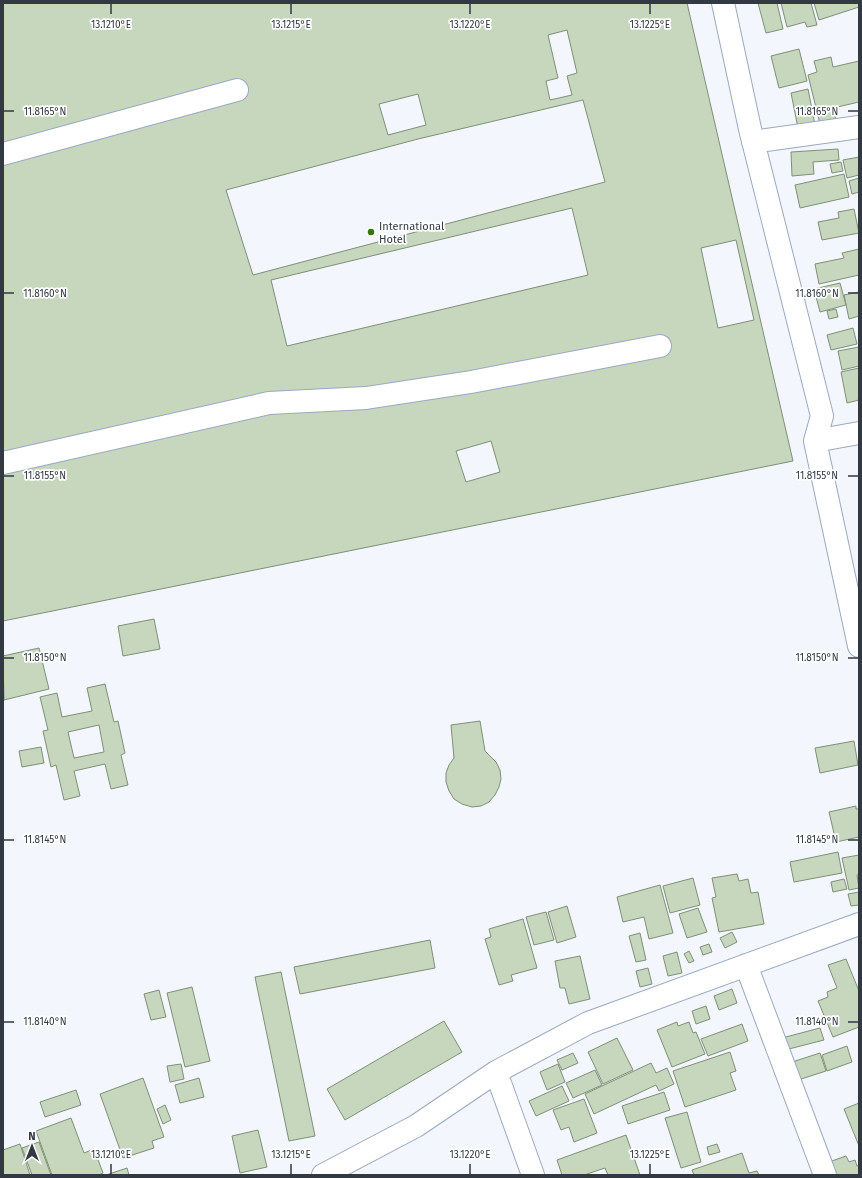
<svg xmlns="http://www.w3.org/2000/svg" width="862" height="1178" viewBox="0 0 862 1178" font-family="'Fira Sans',sans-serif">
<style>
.building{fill:#c6d7be;stroke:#7f8f78;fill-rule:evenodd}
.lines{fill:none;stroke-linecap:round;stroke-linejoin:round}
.minor-casing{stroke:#9aa9c1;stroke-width:24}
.minor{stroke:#fff;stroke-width:22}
.ticks{fill:none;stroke:#323943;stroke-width:1.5}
.poi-dot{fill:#39750d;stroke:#fff;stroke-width:1.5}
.labels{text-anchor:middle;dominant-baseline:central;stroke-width:3.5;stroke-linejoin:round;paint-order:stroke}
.poi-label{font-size:11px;fill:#323943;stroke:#fff;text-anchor:start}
.ticks-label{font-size:10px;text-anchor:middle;fill:#323943;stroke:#fff;stroke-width:3.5;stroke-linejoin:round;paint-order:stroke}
</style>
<rect width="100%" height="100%" fill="#f3f6fc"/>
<path class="building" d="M3,3H687L793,461L3,621Z
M758,3H777L783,29L766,33Z
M781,3H811L817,25L807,27L805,22L787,27Z
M814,3H859V7L819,20Z
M567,30L577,73L567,76L572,95L550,100L546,81L558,78L548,35Z
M799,49L807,81L779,88L771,56Z
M831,57L833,67L859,61V102L833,108L836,120L820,124L808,75L817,72L814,61Z
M808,89L815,125L798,128L791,93Z
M418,94L426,125L388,135L379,104Z
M583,100L605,182L253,275L226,190L418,139Z
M838,149L839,160L813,162L814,174L792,176L791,152Z
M859,157V175L847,178L843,160Z
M841,162L843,171L832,173L830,164Z
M844,174L849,197L800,208L795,185Z
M859,178V192L852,194L849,181Z
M572,208L588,275L287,346L271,280Z
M854,209L859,233L822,240L818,222L839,218L838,212Z
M736,240L754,320L718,328L701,248Z
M859,249V275L819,284L815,264L844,258L842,253Z
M840,283L846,305L820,312L814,289Z
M859,292V316L849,319L844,295Z
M836,309L838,317L829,319L827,311Z
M853,328L857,344L831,350L827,335Z
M859,347V366L842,370L838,351Z
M859,368V400L847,403L841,372Z
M491,441L500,472L466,482L456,451Z
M154,619L160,649L123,656L118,626Z
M39,648L49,689L4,700L3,656Z
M105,684L114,722L118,721L125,753L121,755L128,785L111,789L105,764L74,771L80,796L64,800L56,765L51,767L43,731L48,730L40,697L57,693L62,717L92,711L87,688ZM99,725L104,752L74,758L68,732Z
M480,721L485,751L496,762L500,770L501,779L499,787L495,795L489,802L481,806L472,807L462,804L454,799L449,791L446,782V773L449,765L454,758L451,725Z
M854,741L858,765L820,773L815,748Z
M41,747L44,763L22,767L19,751Z
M856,806V809H859V837L836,842L829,812Z
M838,852L842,873L794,882L790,862Z
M859,855V874L857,875L859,888L849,890L842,858Z
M737,874L739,881L748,879L751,893L758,892L764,924L719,932L712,898L716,897L712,878Z
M693,878L700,905L670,913L663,886Z
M844,879L847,889L833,892L831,882Z
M660,885L673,933L649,939L644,917L623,922L617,897Z
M859,892V905L851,906L848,894Z
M567,906L576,937L557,943L548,912Z
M698,908L707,932L687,938L679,914Z
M546,912L554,940L534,945L526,917Z
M523,919L537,968L511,975L513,981L499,985L485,939L491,937L489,929Z
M732,932L737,942L725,948L720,938Z
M640,933L646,960L636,962L629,936Z
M430,940L435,968L300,994L294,967Z
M709,944L712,952L703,955L700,947Z
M689,951L694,961L689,963L684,954Z
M677,952L682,973L668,976L663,956Z
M580,956L590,999L569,1004L565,988H560L555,961Z
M846,959L859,991V1027L833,1037L818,1001L828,997L827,992L837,988L828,965Z
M648,968L652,984L640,987L636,971Z
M281,972L315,1136L289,1141L255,977Z
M192,987L210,1061L185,1067L167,993Z
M732,989L737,1003L719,1010L714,996Z
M159,990L166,1017L151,1020L144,994Z
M706,1006L710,1019L696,1024L692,1011Z
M444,1021L462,1052L345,1120L327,1089Z
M677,1022L678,1026L689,1022L693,1033L696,1032L705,1054L672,1067L657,1030Z
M742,1024L748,1041L708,1056L701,1039Z
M820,1028L824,1040L785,1050L782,1038Z
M617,1038L633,1070L603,1084L588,1052Z
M847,1046L852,1062L827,1071L822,1055Z
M730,1052L736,1071L730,1073L736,1090L685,1107L673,1071Z
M573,1053L578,1063L562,1070L557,1060Z
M820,1053L826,1071L795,1081L789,1063Z
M651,1063L656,1073L667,1068L674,1084L659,1091L656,1085L594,1114L585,1094Z
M181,1064L184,1079L170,1082L167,1066Z
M558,1064L565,1082L547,1090L540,1072Z
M595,1070L602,1085L573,1098L566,1083Z
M143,1078L164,1137L152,1141L154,1148L123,1158L100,1094Z
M199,1078L204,1097L180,1103L175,1085Z
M562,1086L569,1101L536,1116L529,1101Z
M76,1090L81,1105L45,1117L40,1102Z
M664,1092L670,1110L628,1124L622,1106Z
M584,1099L597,1133L574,1142L569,1127L561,1130L553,1110Z
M859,1103V1146L844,1109Z
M165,1105L171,1120L163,1124L157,1109Z
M687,1112L701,1162L681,1168L665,1118Z
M71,1118L84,1153L94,1149L103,1173L99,1175H52L36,1131Z
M258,1130L267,1167L240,1173L232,1136Z
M626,1135L640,1175H608L605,1168L584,1175H562L557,1160Z
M39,1142L51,1175H32L22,1148Z
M20,1144L30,1175H3V1150Z
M717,1144L720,1152L709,1155L707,1147Z
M742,1153L749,1173L757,1171L759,1175H694L692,1170Z
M846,1156L849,1162L855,1160L857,1166L859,1165V1175H834L829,1162Z
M127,1168L129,1175H106Z"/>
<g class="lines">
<g class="minor-casing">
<path id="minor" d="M723,3L750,129L822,416L815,441L859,646
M753,142L859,127
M3,154L237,90
M815,441L859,433
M3,463L269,403L366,398L471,382L660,346
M746,965L825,1175
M496,1072L533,1175
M323,1175L416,1126L496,1072L588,1023L859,924"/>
</g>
<use href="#minor" class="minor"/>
</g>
<path class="ticks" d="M111,4V14M291,4V14M470,4V14M650,4V14M4,111H14M848,111H858M4,293H14M848,293H858M4,476H14M848,476H858M4,658H14M848,658H858M4,840H14M848,840H858M4,1022H14M848,1022H858M111,1164V1174M291,1164V1174M470,1164V1174M650,1164V1174"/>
<circle class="poi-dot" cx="371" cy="232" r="4"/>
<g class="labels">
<g class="poi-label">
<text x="379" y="226">International<tspan x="379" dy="13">Hotel</tspan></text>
</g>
</g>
<g class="ticks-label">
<text x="111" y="28">13.1210°E</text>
<text x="291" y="28">13.1215°E</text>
<text x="470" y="28">13.1220°E</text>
<text x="650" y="28">13.1225°E</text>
<text x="45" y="115">11.8165°N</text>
<text x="817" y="115">11.8165°N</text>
<text x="45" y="297">11.8160°N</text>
<text x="817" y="297">11.8160°N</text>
<text x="45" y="479">11.8155°N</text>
<text x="817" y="479">11.8155°N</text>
<text x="45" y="661">11.8150°N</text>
<text x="817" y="661">11.8150°N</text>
<text x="45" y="843">11.8145°N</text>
<text x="817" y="843">11.8145°N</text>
<text x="45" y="1025">11.8140°N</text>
<text x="817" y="1025">11.8140°N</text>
<text x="111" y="1158">13.1210°E</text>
<text x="291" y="1158">13.1215°E</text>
<text x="470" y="1158">13.1220°E</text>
<text x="650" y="1158">13.1225°E</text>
</g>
<rect width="862" height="1178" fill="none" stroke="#323943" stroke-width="8"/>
<g transform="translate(32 1146)" stroke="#ffffff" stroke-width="3" paint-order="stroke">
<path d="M0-3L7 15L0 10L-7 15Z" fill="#323943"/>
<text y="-6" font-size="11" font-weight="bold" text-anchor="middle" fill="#323943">N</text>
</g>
</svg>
